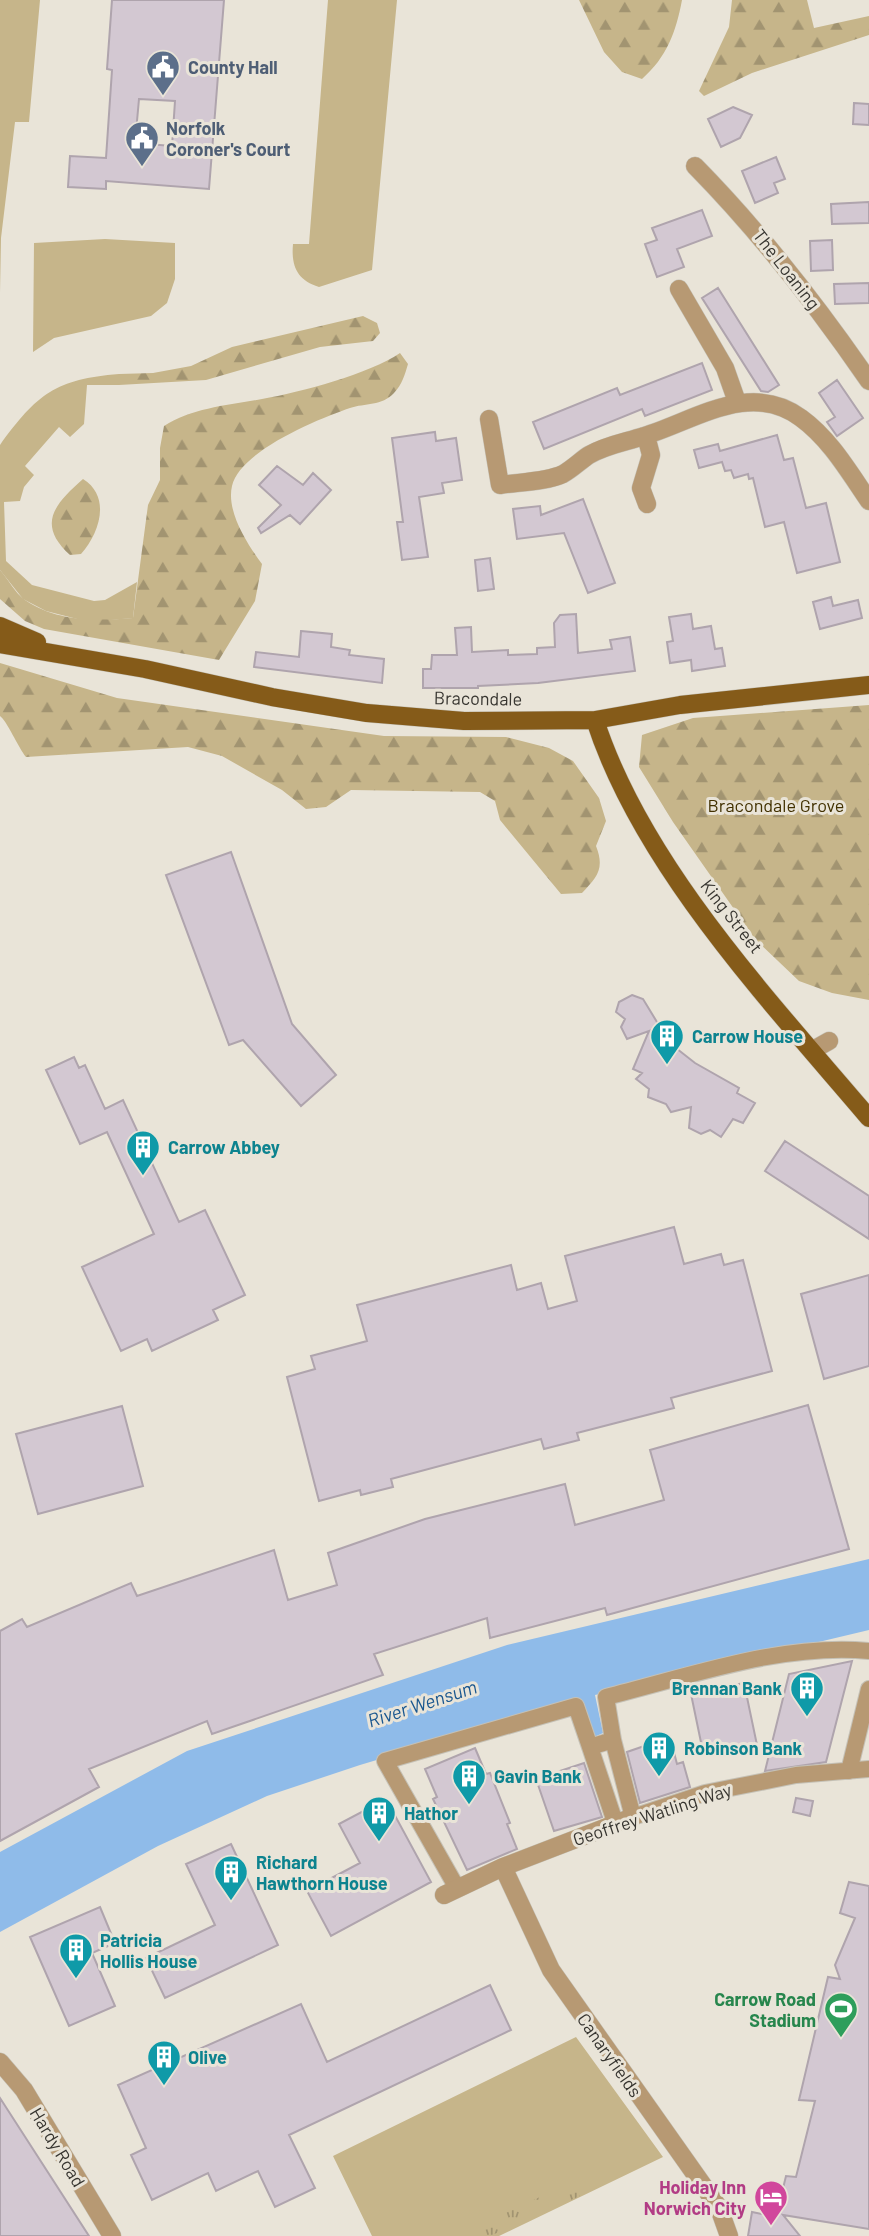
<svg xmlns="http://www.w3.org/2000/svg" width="869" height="2236" viewBox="0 0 869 2236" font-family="Barlow,sans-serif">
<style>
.green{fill:#c6b58a}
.forest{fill:url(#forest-firs)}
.park{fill:url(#park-tufts)}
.water{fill:#8fbbe9}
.building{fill:#d3c8d2;stroke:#afa4ad;stroke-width:2;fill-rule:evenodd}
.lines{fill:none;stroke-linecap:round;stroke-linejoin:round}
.pedestrian-casing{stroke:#c5c1b6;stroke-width:18}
.minor-casing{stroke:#c5c1b6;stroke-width:19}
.primary-casing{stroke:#c5c1b6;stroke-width:19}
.pedestrian{stroke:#b79973;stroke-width:16}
.minor{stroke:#b79973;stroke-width:18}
.primary{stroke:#855b19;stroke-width:18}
.labels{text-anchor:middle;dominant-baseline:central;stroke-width:6;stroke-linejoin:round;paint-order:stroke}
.service-label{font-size:18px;font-weight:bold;fill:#4e5e75;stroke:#e9e4d8;text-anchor:start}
.street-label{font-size:18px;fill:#373530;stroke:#e9e4d8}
.park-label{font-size:18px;fill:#423100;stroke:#e9e4d8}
.culture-label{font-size:18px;font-weight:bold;fill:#0d838f;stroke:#e9e4d8;text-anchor:start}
.leisure-label{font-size:18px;font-weight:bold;fill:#27864d;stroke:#e9e4d8;text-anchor:end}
.hotel-label{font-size:18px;font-weight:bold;fill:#b23c85;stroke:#e9e4d8;text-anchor:end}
.water-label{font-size:19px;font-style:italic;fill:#1a578f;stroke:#e9e4d8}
</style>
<defs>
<pattern id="forest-firs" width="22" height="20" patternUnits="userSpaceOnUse" patternTransform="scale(1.75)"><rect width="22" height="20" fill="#c6b58a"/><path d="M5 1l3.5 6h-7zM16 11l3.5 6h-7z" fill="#a29471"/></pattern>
<pattern id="park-tufts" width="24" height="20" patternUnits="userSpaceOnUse" patternTransform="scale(1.75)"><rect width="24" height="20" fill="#c6b58a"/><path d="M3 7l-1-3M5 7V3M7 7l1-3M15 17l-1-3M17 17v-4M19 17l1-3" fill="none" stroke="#a29471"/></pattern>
</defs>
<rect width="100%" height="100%" fill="#e9e4d8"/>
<path class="green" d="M0,0H40L29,122H15L1,238L0,293Z
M328,0H397L372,270L319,287C297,280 291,266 293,244H309Z
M105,239L175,243V279L167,303L151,316L54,338L33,352L34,243Z
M119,374V385H87L84,424L70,437L59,427L25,466L34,475L24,487L20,501L4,502L6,561L32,585L94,601L105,600L137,582L133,618L89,622L46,611L23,599L0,570V445C37,394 56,379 119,374Z
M576,2037L663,2157L499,2236H372L333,2156Z"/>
<path class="forest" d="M579,0H682C676,32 667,57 642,79L622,72L604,52Z
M732,0H807L814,28L869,16V35L752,73L704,96L699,91L729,27Z
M363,316L377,323L380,333L373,341L320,347L206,380L119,385V374L153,373L191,366L232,347Z
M400,353L408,364C405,374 402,385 394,393C382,406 365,403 350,408C318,419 240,451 232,486C226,512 248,545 262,564L255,601L219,660L44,629L25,621L0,599V570C8,579 15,593 25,600C57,622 96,621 133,618L148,505L160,480V448L164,426C192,408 229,405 262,399C301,392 369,374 400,353Z
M83,479C112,497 99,534 81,554L70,555C36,524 55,504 83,479Z
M0,663L117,698L384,736L506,737L549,748L573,761L599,798L606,821L596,846C605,869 597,877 582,893L561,894L500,820L495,801L480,792L351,790L326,807L306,809L282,790L222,756L188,747L26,757C18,747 7,721 0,716Z
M869,705V1000L832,993L799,981L755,939L673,822L639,767L642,735L693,718Z"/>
<path class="park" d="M574,2181L580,2196L490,2236H457Z"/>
<path class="water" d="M869,1559V1630L595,1695L603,1733L594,1737L580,1699L360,1765L267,1796L158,1846L0,1932V1852L187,1751L507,1645Z"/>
<path class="building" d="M112,0H224L209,189L106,181V189L68,187L70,156L106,158L112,70L107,69ZM139,99L175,101L172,146L135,143Z
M854,103L869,104V125L853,124Z
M733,107L752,115L740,138L721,147L708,119Z
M776,157L785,179L774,183L778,193L755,203L742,171Z
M869,202V223L832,224L831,204Z
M702,210L712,236L677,249L684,267L657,277L645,244L657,240L652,228Z
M832,240L833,270L811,271L810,241Z
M869,283V303L835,304L834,284Z
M718,288L779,385L768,392L761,391L702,298Z
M702,363L712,390L645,416L642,409L544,449L533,422L617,388L620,395Z
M837,380L863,418L837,436L827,422L835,417L819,393Z
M435,432L436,441L456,438L462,480L442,483L444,493L419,497L428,557L402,560L397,522H403L392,438Z
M777,435L784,460L793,458L806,508L826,503L840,562L797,573L784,522L765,527L753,478L749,479L748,474L734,478L731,470L725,471L722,462L699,468L694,450L718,444L720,451Z
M277,466L303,485L313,473L331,490L300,524L290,515L261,533L258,528L281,505L259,485Z
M583,499L615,583L588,593L564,533L517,539L513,509L540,506L541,515Z
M490,558L494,589L478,591L475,560Z
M831,597L833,606L858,600L862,618L820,629L813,602Z
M576,614L578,653L612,649L610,640L630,637L635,671L538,683L478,686V688H423V669H431L432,655H457L455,628L471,627L472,652L508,650V655L537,654V648L555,647L554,623L560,615Z
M691,614L693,629L711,626L715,649L722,648L725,666L692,671L691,660L670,663L667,642L673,641L669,617Z
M301,631L332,634L331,647L350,650L349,655L384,659L382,683L254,667L256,652L299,657Z
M231,852L292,1024L336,1075L301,1106L243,1040L229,1045L166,875Z
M632,995L643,999L660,1027L653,1030L695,1063L739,1088L737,1093L755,1103L743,1123L733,1119L721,1137L710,1130L701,1134L689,1128L691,1107L671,1112L666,1104L648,1097L649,1089L636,1079L642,1073L633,1069L649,1031L627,1039L621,1027L625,1019L616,1012L619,1002Z
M74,1057L79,1068L85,1065L105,1109L123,1100L179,1222L205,1210L245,1295L213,1310L218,1320L152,1351L147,1339L121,1351L82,1267L154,1234L107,1132L80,1144L46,1070Z
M785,1141L869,1196V1239L765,1171Z
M674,1227L684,1264L721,1254L724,1265L743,1260L772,1371L671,1398L674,1408L577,1433L579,1440L544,1449L541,1439L391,1479L393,1487L361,1495L360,1490L319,1501L287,1377L315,1369L311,1356L367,1341L357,1305L511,1265L517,1290L541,1283L548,1309L577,1301L565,1256Z
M869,1275V1366L824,1379L801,1294Z
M808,1405L849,1549L607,1615L605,1608L490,1638L487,1618L374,1654L383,1675L212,1734L207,1721L89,1769L99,1787L0,1841V1631L22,1619L27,1627L131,1583L137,1596L274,1550L288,1600L337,1585L328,1553L425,1519L565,1484L575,1525L664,1500L650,1450Z
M122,1406L143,1486L38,1514L16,1434Z
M852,1661L826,1762L765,1771L789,1674Z
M744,1683L757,1745L724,1752L723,1748L703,1752L691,1694Z
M670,1737L677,1764L683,1762L690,1787L640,1803L627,1752Z
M475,1748L486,1774L490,1773L510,1823L507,1824L517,1849L467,1870L433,1799L437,1797L425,1769Z
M584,1763L602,1817L554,1831L536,1779Z
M796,1798L813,1801L810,1816L793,1812Z
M386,1799L431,1882L331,1936L307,1891L360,1863L339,1824Z
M231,1844L278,1945L165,1998L146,1958L215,1925L186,1864Z
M849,1882L869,1886V2229L783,2215L800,2236H748L752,2212L776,2217L786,2176L796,2177L815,2101L799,2100L828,1977L840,1979L835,1965L855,1918L840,1913Z
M100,1907L115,1943L92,1953L115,2006L69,2026L30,1937Z
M490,1985L511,2030L289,2135L315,2188L275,2207L258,2171L216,2191L208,2173L152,2200L131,2155L146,2148L118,2085L301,2004L327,2062Z
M0,2098L89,2236H0Z"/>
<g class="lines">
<g class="pedestrian-casing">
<path id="pedestrian" d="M613,1740L633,1817L705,1793L796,1775L869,1769
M590,1747L615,1822
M849,1771L869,1689
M457,1888L385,1761L576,1706L590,1747L613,1740L606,1697C691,1676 781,1643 869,1651"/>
</g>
<g class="minor-casing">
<path id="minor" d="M695,166C760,232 816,304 869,381
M679,289L725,368L737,402
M489,419L500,485C519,482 546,482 563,474C572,469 580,461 589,455C606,445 626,442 644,436C694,421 750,380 801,418C830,439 849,472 869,501
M646,436L651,455L641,488L647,504
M813,1050L829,1041
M503,1867L551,1970L719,2208L729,2236
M444,1895L503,1867L633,1817
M0,2062L24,2090L112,2236"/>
</g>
<g class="primary-casing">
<path id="primary" d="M0,626L37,642
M0,644L145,669L272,697L367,713L464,721L595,720L680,705L869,685
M595,720C642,866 770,1001 869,1118"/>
</g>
<use href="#pedestrian" class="pedestrian"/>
<use href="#minor" class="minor"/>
<use href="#primary" class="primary"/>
</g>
<defs>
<g id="civic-pin" transform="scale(1.75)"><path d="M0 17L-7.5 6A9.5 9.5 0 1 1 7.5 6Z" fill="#5c6f8a" stroke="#e9e4d8"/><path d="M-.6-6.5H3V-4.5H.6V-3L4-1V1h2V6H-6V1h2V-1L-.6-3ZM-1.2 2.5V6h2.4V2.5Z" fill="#fff"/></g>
<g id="building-pin" transform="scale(1.75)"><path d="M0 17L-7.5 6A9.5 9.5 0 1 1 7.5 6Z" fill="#0f9aa8" stroke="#e9e4d8"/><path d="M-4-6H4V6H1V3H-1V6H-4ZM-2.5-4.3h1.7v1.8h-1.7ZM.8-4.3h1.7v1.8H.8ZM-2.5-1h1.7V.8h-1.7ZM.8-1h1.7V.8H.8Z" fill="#fff"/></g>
<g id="stadium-pin" transform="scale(1.75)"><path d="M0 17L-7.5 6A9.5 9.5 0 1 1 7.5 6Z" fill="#2e9e5b" stroke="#e9e4d8"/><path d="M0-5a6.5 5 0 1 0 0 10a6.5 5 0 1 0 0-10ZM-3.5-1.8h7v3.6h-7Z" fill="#fff"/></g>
<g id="hotel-pin" transform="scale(1.75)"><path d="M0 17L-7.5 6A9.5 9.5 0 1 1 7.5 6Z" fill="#d1479c" stroke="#e9e4d8"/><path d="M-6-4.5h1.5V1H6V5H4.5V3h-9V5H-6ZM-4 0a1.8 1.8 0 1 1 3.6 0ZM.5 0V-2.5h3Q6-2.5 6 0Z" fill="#fff"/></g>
</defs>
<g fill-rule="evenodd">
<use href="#civic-pin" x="163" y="67"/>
<use href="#civic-pin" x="142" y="138"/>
<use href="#building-pin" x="667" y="1036"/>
<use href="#building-pin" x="143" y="1147"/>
<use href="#building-pin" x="807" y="1688"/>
<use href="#building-pin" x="659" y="1748"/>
<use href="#building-pin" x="469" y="1776"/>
<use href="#building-pin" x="379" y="1813"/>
<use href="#building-pin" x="231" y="1872"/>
<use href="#building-pin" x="76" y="1950"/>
<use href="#stadium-pin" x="841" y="2009"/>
<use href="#building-pin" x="164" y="2057"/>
<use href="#hotel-pin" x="771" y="2197"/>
</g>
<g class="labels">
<g class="service-label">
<text x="188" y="67">County Hall</text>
<text x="166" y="128">Norfolk<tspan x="166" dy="21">Coroner's Court</tspan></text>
</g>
<g class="street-label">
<text transform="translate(787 269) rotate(52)">The Loaning</text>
<text transform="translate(478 698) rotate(1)">Bracondale</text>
<text transform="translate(732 916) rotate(52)">King Street</text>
<text transform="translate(652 1814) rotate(-18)">Geoffrey Watling Way</text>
<text transform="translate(610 2055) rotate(55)">Canaryfields</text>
<text transform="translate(58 2147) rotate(59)">Hardy Road</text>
</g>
<g class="park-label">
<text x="776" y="805">Bracondale Grove</text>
</g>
<g class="culture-label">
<text x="692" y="1036">Carrow House</text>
<text x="168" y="1147">Carrow Abbey</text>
<text x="782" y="1688" text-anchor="end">Brennan Bank</text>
<text x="684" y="1748">Robinson Bank</text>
<text x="494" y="1776">Gavin Bank</text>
<text x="404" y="1813">Hathor</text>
<text x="256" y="1862">Richard<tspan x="256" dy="21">Hawthorn House</tspan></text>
<text x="100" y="1940">Patricia<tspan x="100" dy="21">Hollis House</tspan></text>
<text x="188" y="2057">Olive</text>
</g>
<g class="leisure-label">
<text x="816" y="1999">Carrow Road<tspan x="816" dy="21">Stadium</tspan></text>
</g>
<g class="hotel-label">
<text x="746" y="2187">Holiday Inn<tspan x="746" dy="21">Norwich City</tspan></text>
</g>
<g class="water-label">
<text transform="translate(422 1703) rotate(-18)">River Wensum</text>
</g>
</g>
</svg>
